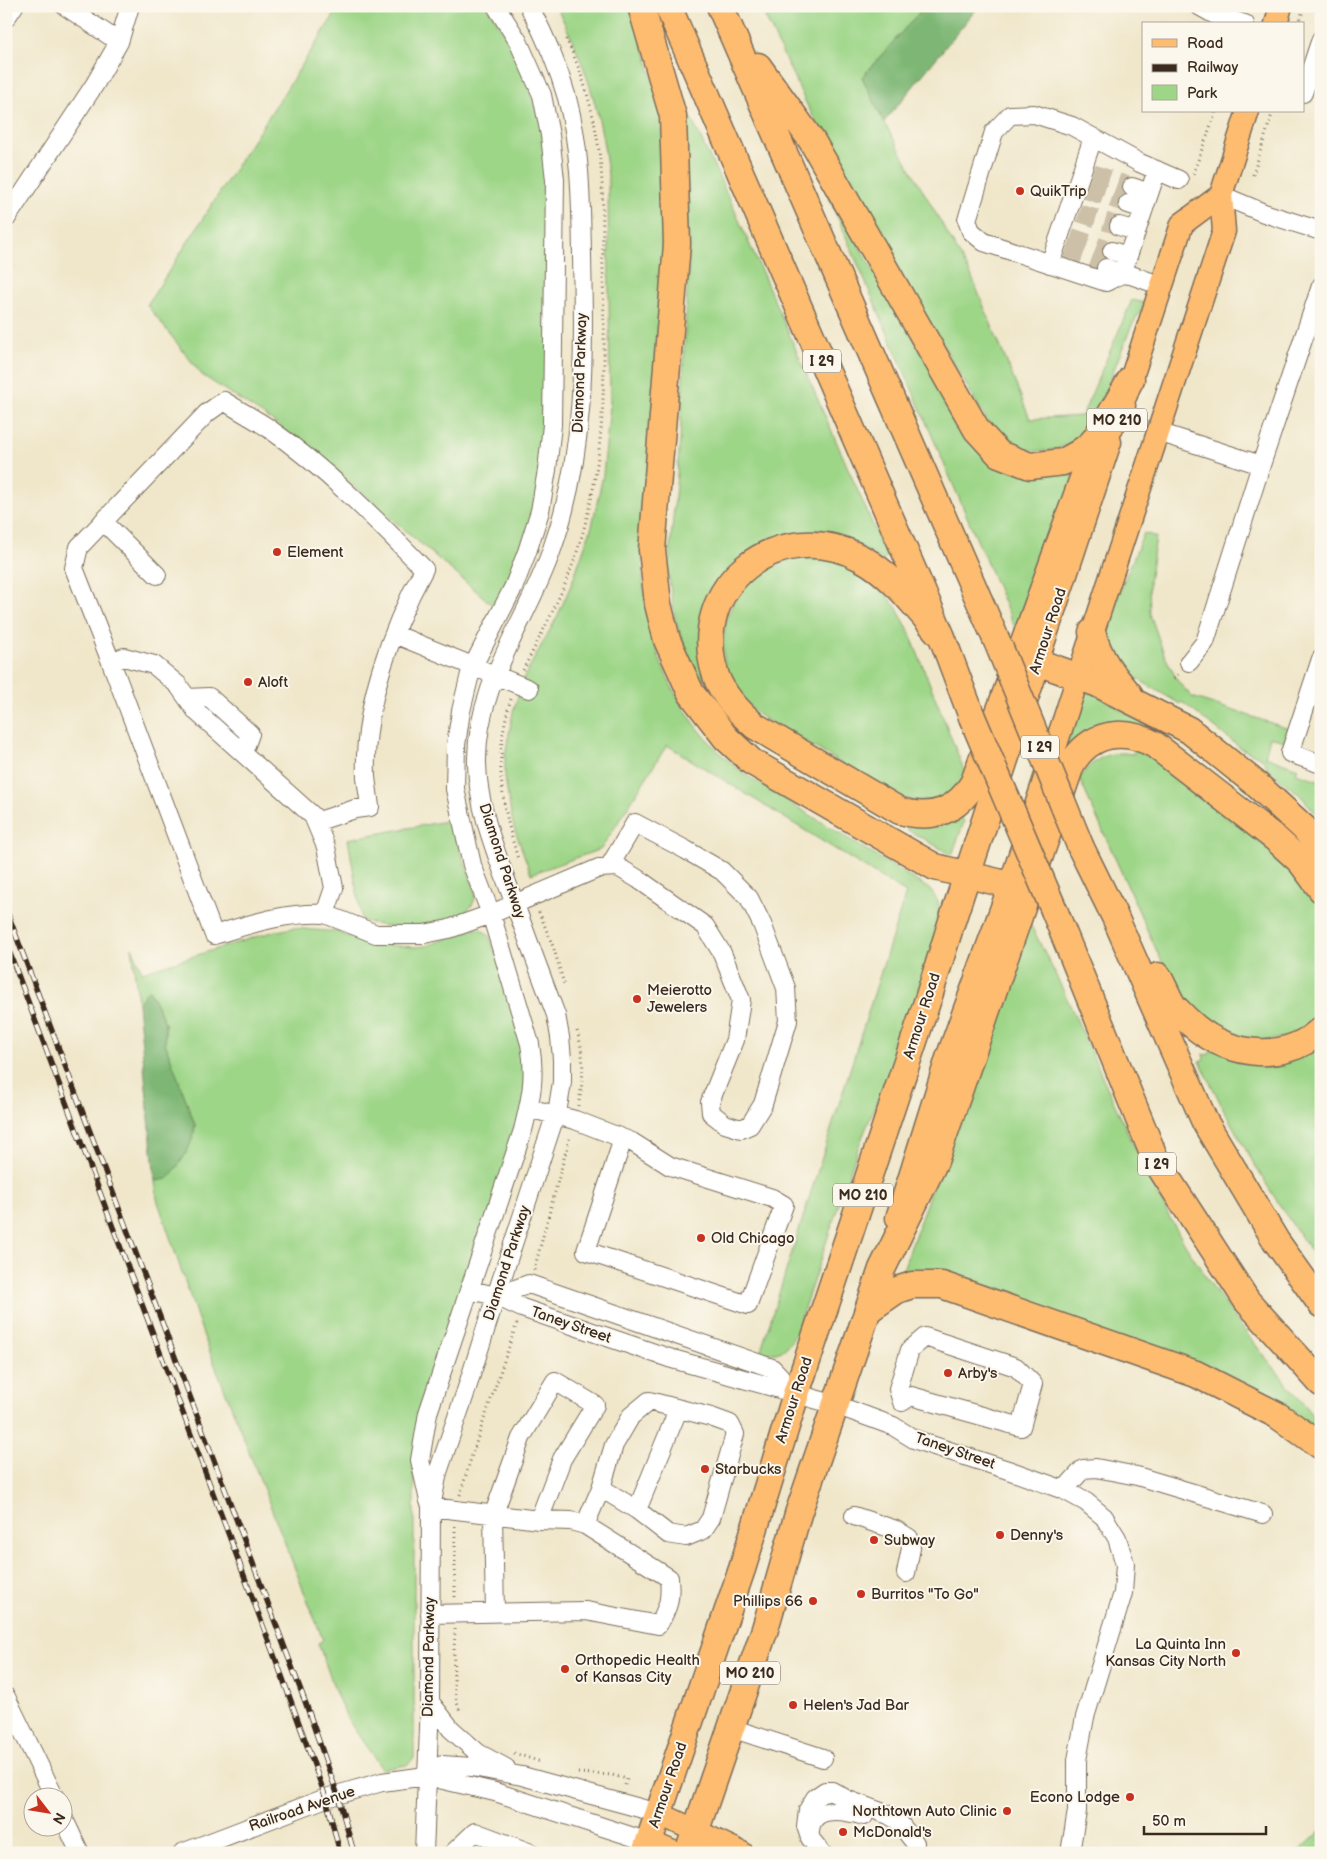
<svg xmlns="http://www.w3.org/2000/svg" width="1327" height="1859" viewBox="0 0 1327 1859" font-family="'Balsamiq Sans',sans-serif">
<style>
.green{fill:#9ed688;stroke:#6c8053}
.forest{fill:#7eb774;stroke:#5c7049}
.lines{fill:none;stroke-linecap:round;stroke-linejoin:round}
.minor-tunnel{stroke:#ccc1a8;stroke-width:18;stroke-dasharray:18 9;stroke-linecap:butt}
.minor-casing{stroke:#7a6c5b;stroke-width:20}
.major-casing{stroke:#7a6c5b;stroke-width:25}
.highway-casing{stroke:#7a6c5b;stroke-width:29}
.path{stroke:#7a6c5b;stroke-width:3;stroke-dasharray:1 4;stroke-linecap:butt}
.minor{stroke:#fff;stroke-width:18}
.major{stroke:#febc70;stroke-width:22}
.highway{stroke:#febc70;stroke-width:26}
.rail-casing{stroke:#3b2a1e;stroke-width:5.5}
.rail{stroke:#fbf7ec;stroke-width:4;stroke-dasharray:11;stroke-linecap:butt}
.highway-bridge-casing{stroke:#7a6c5b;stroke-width:29;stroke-linecap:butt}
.highway-bridge{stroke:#febc70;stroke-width:26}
.poi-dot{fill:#c8321e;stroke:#fbf7ec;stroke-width:2}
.labels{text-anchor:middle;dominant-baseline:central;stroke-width:4;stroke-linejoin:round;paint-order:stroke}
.shield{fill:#fbf7ec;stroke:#75685c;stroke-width:1}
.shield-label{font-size:14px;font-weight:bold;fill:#3b2a1e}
.poi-label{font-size:15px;fill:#3b2a1e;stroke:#fbf7ec;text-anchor:start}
.street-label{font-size:15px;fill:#3b2a1e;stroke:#fbf7ec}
</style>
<rect width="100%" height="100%" fill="#fbf7ec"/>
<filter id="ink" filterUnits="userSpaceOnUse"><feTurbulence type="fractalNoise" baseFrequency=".02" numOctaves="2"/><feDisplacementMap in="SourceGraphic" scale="10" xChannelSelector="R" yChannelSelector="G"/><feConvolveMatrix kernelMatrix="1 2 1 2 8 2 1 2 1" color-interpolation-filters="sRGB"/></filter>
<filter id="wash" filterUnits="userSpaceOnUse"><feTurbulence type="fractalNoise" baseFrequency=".0096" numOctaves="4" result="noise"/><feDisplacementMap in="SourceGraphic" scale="20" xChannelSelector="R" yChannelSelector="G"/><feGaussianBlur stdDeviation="1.12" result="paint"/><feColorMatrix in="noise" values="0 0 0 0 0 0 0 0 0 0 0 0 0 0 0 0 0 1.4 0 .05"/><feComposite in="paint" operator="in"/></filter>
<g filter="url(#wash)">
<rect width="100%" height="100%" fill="#f0e7cb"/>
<path class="green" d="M340,6H487L506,36L534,95L546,140L550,421L533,515L496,608L318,456L271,420L202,375L147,305Z
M556,6H634L658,101L664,145L669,226L642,547C640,638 674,723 749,777L929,889C937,897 940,906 942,917L906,1030L858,1148L795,1335C785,1352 780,1355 760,1353L906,893L667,745L601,849L531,874L514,828L510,808L505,780V755L513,712L524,677L557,617L571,585L592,526L603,475L610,406L608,176C601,111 586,65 556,6Z
M760,6H925L862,77L884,122L971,275L1030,419L1082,416L1132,300L1145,303L1131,327L1094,419C1068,460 1022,461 990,426L854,191L808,107Z
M680,95L731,202L887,557L883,561L872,553L743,557L706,678L696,681L675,619L668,573L680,441L689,249Z
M824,186L972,439L1078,466L1041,564L1035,571L1016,630Z
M1144,533L1156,537L1149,582L1150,614L1164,654L1177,680L1192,697L1289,729L1284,741L1270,737L1265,756L1298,768L1296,773L1321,781V819L1299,794L1270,772L1262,758L1242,749L1182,702L1180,704L1124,671L1104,641L1108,619Z
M822,557L845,564L863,574L879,586L896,607L908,629L966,775C950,800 924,807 898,796C866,777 834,759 802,740C781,728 755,717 740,697C719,669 718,630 735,600C748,578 771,563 796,558C804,556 814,558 822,557Z
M1086,692L1098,695L1149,727L1143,726L1072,750L1065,749L1084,694Z
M1135,750L1156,760L1280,858L1299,877L1316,901L1321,910V1011L1300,1030L1287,1037L1257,1042L1221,1031L1193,1008L1178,989L1159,956L1079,778C1093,759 1109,750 1133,754Z
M960,815L964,822L952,855L906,829L909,826Z
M452,820C455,833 459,847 464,861C467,872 477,886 475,897C472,925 406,928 385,926C377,925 370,922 362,921L348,839Z
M1027,918C1079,1015 1117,1119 1169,1216C1209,1290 1266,1360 1321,1424V1436L1292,1416L902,1277L901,1275Z
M293,928L338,932L366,943L413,947L426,946L473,929H480L489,935L528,1042L530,1087L414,1470V1758L407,1765L382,1769L348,1720L337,1696L318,1643L323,1640L204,1337L157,1199L155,1181L168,1178C181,1162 193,1147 195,1125L165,1043V1023L149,989L138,1004L132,947L142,972L272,932Z
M1321,1042V1265C1274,1201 1233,1133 1200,1061L1204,1059L1203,1054L1208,1055L1210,1051Z
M1321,1831V1853H1297Z"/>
<path class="forest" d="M925,6H979L884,122L862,77Z
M149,989L165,1023V1043L195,1125C193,1147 181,1162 168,1179L155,1181L138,1004Z"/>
</g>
<g filter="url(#ink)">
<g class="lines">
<path class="minor-tunnel" d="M1092,173L1132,187
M1086,190L1128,204
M1079,213L1119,226
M1071,237L1112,251
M1065,253L1106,268"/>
<g class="minor-casing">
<path id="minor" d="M65,6L119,42
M1199,6L1215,15L1245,24
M6,18L14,6
M1303,93L1321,39
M1132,187L1149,193
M1221,195L1264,213L1321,231
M1128,204L1144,209
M6,219L95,84L119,42L130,6
M1119,226L1136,231
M1112,251L1128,256
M1050,264L1093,138
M1106,268L1122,274L1157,170
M1162,286L1131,275L1122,274L1106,282L984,242L971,231L967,220L994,132L1010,115L1034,114L1072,126L1140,163L1179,180
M1158,432L1261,465
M103,521L157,575
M394,634L529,689
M1321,659L1290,753L1321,764
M111,662L74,568L79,547L207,413L224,401C238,410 253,418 267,427C325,468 375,518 424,569C391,630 363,706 366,777C367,787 369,797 370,807L355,809L316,822
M1189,662L1205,642L1261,465L1321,286
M187,698L209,697L250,734L243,753
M325,914C286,912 251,924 214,935L111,662L124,657L154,665L178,685L197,712L313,816L326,847L334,888L325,914L376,934H424L449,929L491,914L599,868L618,867L638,879L705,926L722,953L741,1000L735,1040L710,1102L711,1113L725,1124L741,1129L750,1125L763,1104L788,1021L786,988L762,924L749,898L722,871L686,850L635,823L609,867
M528,1108L575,1120L632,1142L670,1166L772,1198L784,1205L748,1305L586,1251L623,1139
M470,1290L496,1296L522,1308L669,1358L836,1405L893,1426L914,1439L928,1444L1008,1470L1064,1490L1086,1502L1104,1517L1117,1538L1125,1564L1123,1593L1085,1717L1077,1760V1811L1070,1853
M496,1296L529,1284L772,1368L796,1393
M925,1337L1016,1367L1033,1384L1021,1427L911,1396L902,1402L898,1389L910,1350Z
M1064,1490L1083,1469L1096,1468L1137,1476L1263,1514
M429,1501L420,1460L428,1413L523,1130C531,1098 536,1077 530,1044L491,914L472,865L455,789L456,745L461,711L471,670L514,586L527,552L540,511L547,470L552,425L555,180L550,135L542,95L518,41L496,6
M637,1510L678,1410
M854,1516L896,1530L909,1538L911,1548L906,1573
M585,1525L601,1488L637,1510L668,1534L686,1537L703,1530L711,1518L735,1434L730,1424L711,1417L649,1401L631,1416L614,1445L601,1488
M495,1612L493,1516L521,1438L555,1381L595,1405L562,1459L539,1520
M430,1614L586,1611L658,1625C669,1607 671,1598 669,1578L585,1525L571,1521L539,1520L431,1507
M6,1697L54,1796
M430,1702L451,1729L478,1753L506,1768
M731,1728L823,1758
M426,1776L442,1765L472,1767L522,1776L658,1813
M62,1815L80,1853
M810,1838L806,1826L808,1810L815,1798L825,1791H832L848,1800L889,1815L897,1820L915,1843
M182,1853L326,1798L382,1782L426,1776L495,1792L649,1842
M424,1853L430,1702L431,1507L438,1472L465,1394L496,1296L558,1107L562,1082V1059L560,1037L556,1015C540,973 525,932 510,891C495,850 478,808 477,764C475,686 526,623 551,552C586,456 584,356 582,255C581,202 581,150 567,98C558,66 545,36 529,6
M453,1853L475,1832L531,1853
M822,1853L810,1838C807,1803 843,1810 864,1816"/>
</g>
<g class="major-casing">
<path id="major" d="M1276,24L1281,6
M1126,395L1182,224L1221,195
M1037,662L1110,442
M897,1218L947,1058L1010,885L1224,231L1221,195L1248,111
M658,1813L742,1853
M649,1842L675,1853"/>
</g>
<g class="highway-casing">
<path id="highway" d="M641,6L673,116L677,244L652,550L658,604L667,640L691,693L726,738L752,762L935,867L1010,885
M668,6L942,637L972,717
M720,6L999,646
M758,66L812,141L977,430L999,454L1030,466L1063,462L1079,453L1092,443L1102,429L1131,379
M1092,632C1099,659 1112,674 1129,694
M942,637C918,610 894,575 861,558C779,514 686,586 716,676C723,696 739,712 755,726L900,811C932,820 957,812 974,782L1086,470L1122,406
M1081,848L1115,917L1205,1122L1276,1241L1321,1304
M1054,910L1156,1161L1247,1301L1321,1383
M1158,976C1163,985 1167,995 1172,1004C1175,1009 1181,1013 1185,1018C1221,1054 1280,1067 1321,1030
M868,1310L897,1290L912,1285H942L1196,1374L1277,1415L1321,1446
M645,1853L743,1566L796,1394L929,996L951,924L1037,662L1096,683L1189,730L1256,784L1304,828L1321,848
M688,1853L765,1629L798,1514L882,1269L935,1161L1071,765C1090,732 1124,727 1155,745L1276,839L1301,862L1321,889"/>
</g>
<path class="path" d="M1299,24L1304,6
M1193,174L1216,111
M1253,175L1273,111
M523,670C546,625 570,581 583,532C607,447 605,361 603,273C602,238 604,203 601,168C597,124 585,76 565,37
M1174,679L1179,673
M511,699C493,757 501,803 518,859
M539,912L554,949L564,984
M577,1031C585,1057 584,1079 578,1106
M534,1270L570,1136
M460,1495L472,1455L517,1323
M455,1597V1526
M455,1629C454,1652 451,1691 460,1711
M514,1753L541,1762
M578,1773L612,1775L627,1779L624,1788
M605,1853L607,1844"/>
<use href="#minor" class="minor"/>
<use href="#major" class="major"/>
<use href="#highway" class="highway"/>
<g class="rail-casing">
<path id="rail" d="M6,909L306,1704L338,1796L354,1853
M6,943L283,1679L326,1798L340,1853"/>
</g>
<use href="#rail" class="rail"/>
<g class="highway-bridge-casing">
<path id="highway-bridge" d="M999,646L1081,848
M972,717L1054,910"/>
</g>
<use href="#highway-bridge" class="highway-bridge"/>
</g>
</g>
<g class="poi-dot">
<circle cx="1020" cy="191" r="5"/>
<circle cx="277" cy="552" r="5"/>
<circle cx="248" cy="682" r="5"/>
<circle cx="637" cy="999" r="5"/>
<circle cx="701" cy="1238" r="5"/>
<circle cx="948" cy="1373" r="5"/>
<circle cx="705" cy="1469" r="5"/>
<circle cx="1000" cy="1535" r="5"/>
<circle cx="874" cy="1540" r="5"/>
<circle cx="861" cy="1594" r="5"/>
<circle cx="813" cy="1601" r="5"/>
<circle cx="1236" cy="1653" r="5"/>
<circle cx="565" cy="1669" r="5"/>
<circle cx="793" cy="1705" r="5"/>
<circle cx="1130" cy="1797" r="5"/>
<circle cx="1007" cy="1811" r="5"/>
<circle cx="843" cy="1832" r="5"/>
</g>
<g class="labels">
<g class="shield">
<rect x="803" y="349.5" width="38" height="23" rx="4"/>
<rect x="1087" y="408.5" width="60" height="23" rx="4"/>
<rect x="1021" y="735.5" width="38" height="23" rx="4"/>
<rect x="1138" y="1152.5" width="38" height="23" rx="4"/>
<rect x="833" y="1183.5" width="60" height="23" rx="4"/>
<rect x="720" y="1661.5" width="60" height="23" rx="4"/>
</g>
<g class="shield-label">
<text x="822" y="361">I 29</text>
<text x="1117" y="420">MO 210</text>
<text x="1040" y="747">I 29</text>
<text x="1157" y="1164">I 29</text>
<text x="863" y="1195">MO 210</text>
<text x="750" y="1673">MO 210</text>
</g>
<g class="poi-label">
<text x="1030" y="191">QuikTrip</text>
<text x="287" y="552">Element</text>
<text x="258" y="682">Aloft</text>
<text x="647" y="990">Meierotto<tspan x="647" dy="17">Jewelers</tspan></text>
<text x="711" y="1238">Old Chicago</text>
<text x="958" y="1373">Arby's</text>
<text x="715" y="1469">Starbucks</text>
<text x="1010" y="1535">Denny's</text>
<text x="884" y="1540">Subway</text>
<text x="871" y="1594">Burritos "To Go"</text>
<text x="803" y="1601" text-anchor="end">Phillips 66</text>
<text x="1226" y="1644" text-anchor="end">La Quinta Inn<tspan x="1226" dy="17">Kansas City North</tspan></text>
<text x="575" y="1660">Orthopedic Health<tspan x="575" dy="17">of Kansas City</tspan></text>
<text x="803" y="1705">Helen's Jad Bar</text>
<text x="1120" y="1797" text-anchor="end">Econo Lodge</text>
<text x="997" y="1811" text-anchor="end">Northtown Auto Clinic</text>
<text x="853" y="1832">McDonald's</text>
</g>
<g class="street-label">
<text transform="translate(580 373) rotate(-88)">Diamond Parkway</text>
<text transform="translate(1048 631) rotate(-72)">Armour Road</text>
<text transform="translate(502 861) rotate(72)">Diamond Parkway</text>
<text transform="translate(922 1016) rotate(-72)">Armour Road</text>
<text transform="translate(507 1263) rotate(-72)">Diamond Parkway</text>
<text transform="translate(571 1325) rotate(19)">Taney Street</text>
<text transform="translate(794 1400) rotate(-72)">Armour Road</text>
<text transform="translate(955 1451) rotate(19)">Taney Street</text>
<text transform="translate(429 1657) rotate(-89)">Diamond Parkway</text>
<text transform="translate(668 1785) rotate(-71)">Armour Road</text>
<text transform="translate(302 1809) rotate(-19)">Railroad Avenue</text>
</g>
</g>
<rect width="1327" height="1859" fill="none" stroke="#fbf7ec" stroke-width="25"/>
<rect x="1142" y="22" width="162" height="90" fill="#fbf7ec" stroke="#aea59a"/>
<rect x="1152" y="39" width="25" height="8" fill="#febc70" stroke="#aea59a"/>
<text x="1187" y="48" font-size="15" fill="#3b2a1e">Road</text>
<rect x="1152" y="64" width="25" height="8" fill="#3b2a1e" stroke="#aea59a"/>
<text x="1187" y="72" font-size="15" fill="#3b2a1e">Railway</text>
<rect x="1152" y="85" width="25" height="15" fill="#9ed688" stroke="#aea59a"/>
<text x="1187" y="98" font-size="15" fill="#3b2a1e">Park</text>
<g transform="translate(48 1812) rotate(121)"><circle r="24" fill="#fbf7ec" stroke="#aea59a"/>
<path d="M0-4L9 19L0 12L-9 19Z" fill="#c8321e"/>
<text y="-8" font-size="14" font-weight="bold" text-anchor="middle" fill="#3b2a1e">N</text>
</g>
<path d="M1144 1826v8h122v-8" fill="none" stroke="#3b2a1e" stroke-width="2.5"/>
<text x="1152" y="1826" font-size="15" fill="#3b2a1e" stroke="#fbf7ec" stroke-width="4" paint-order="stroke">50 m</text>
</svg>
